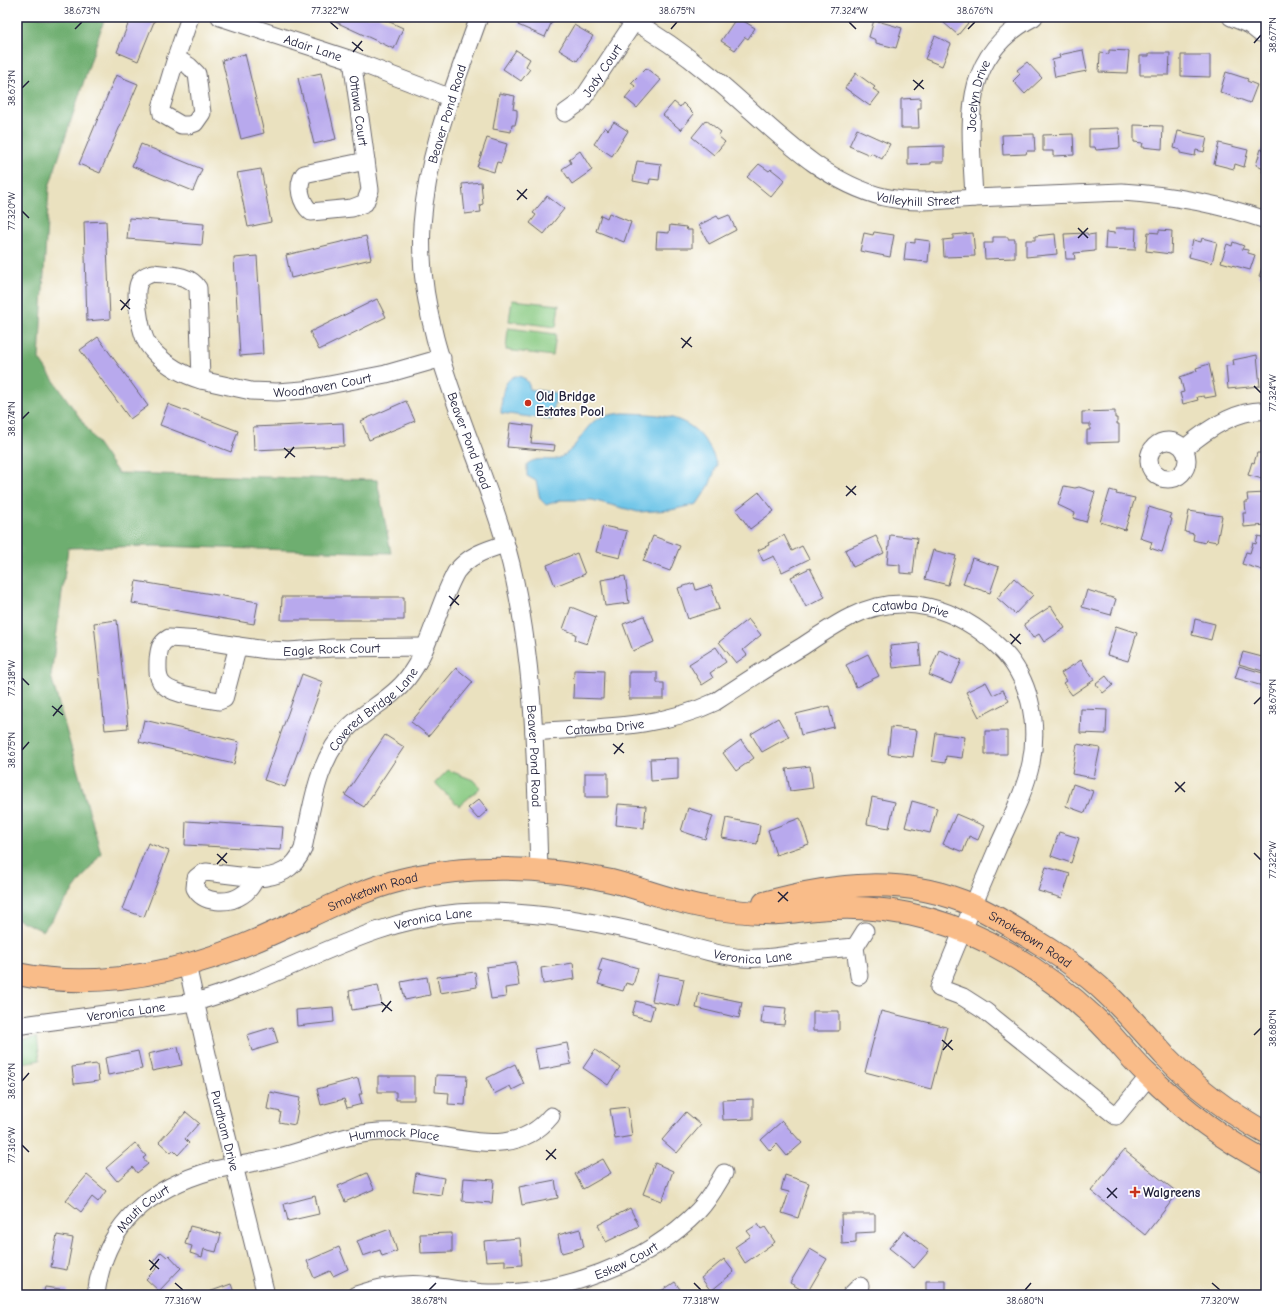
<svg xmlns="http://www.w3.org/2000/svg" width="1283" height="1312" viewBox="0 0 1283 1312" font-family="'Comic Neue',sans-serif">
<style>
.green{fill:#89ca82;stroke:#56765e}
.forest{fill:#6eae70;stroke:#486856}
.water{fill:#69c3e7;stroke:#467291}
.building{fill:#b8a9ed}
.lines{fill:none;stroke-linecap:round;stroke-linejoin:round}
.minor-casing{stroke:#686569;stroke-width:19}
.major-casing{stroke:#686569;stroke-width:24}
.minor{stroke:#fff;stroke-width:17}
.major{stroke:#f9bc89;stroke-width:22}
.ticks{fill:none;stroke:#22223b;stroke-width:1.5}
.poi-dot{fill:#c8321e;stroke:#fff;stroke-width:1.5}
.labels{text-anchor:middle;dominant-baseline:central;stroke-width:3.5;stroke-linejoin:round;paint-order:stroke}
.street-label{font-size:13px;fill:#22223b;stroke:#fff}
.poi-label{font-size:13px;font-weight:bold;fill:#22223b;stroke:#fff;text-anchor:start}
.neatline{fill:none;stroke:#22223b;stroke-width:1.5}
.ticks-label{font-size:10px;text-anchor:middle;fill:#22223b}
</style>
<rect width="100%" height="100%" fill="#fff"/>
<filter id="ink" filterUnits="userSpaceOnUse"><feTurbulence type="fractalNoise" baseFrequency=".025" numOctaves="2"/><feDisplacementMap in="SourceGraphic" scale="8" xChannelSelector="R" yChannelSelector="G"/><feConvolveMatrix kernelMatrix="1 2 1 2 8 2 1 2 1" color-interpolation-filters="sRGB"/></filter>
<filter id="wash" filterUnits="userSpaceOnUse"><feTurbulence type="fractalNoise" baseFrequency=".012" numOctaves="4" result="noise"/><feDisplacementMap in="SourceGraphic" scale="16" xChannelSelector="R" yChannelSelector="G"/><feGaussianBlur stdDeviation="0.9" result="paint"/><feColorMatrix in="noise" values="0 0 0 0 0 0 0 0 0 0 0 0 0 0 0 0 0 1.4 0 .05"/><feComposite in="paint" operator="in"/></filter>
<g filter="url(#wash)">
<rect width="100%" height="100%" fill="#eae1bf"/>
<path class="green" d="M512,300L559,305L556,327L509,321Z
M508,328L556,334L553,356L506,350Z
M448,770L473,780L480,788L459,806L435,783Z
M37,1037L40,1060L17,1064V1040Z"/>
<path class="forest" d="M17,17H105L49,187L39,359L118,473L377,480L391,553L155,546L68,548L51,676L101,853L43,931L17,919Z"/>
<path class="water" d="M515,376C524,376 528,380 530,389L556,393L552,420L501,413C502,400 501,381 515,376Z
M623,413C669,414 700,416 717,465L709,486L697,504L671,510L638,512L592,500H561L546,505L540,499L536,481L527,476V464C539,455 549,463 559,458C575,451 580,435 591,424C598,416 613,414 623,413Z"/>
<g id="blocks">
<path class="building" d="M131,17H156L138,61L117,52Z
M325,17H379L403,28L394,49Z
M521,17H554L545,37L518,25Z
M737,17L755,28L748,39L745,37L735,50L721,41Z
M949,17H973L958,35L944,23Z
M874,20L902,28L896,48L876,43V40L869,37Z
M574,25L593,36L577,61L559,50Z
M935,36L951,44L942,66L925,59Z
M516,50L530,59L526,66L530,69L521,81L503,69Z
M1083,50L1087,71L1055,77L1052,60L1060,58L1059,55Z
M1109,50L1129,51L1127,73L1099,72L1100,53L1109,54Z
M1149,53H1170L1169,75H1140V56H1149Z
M245,54L264,133L241,139L222,60Z
M1181,55H1210V77L1181,76Z
M1027,62L1042,78L1025,94L1013,81L1020,74L1017,70Z
M646,68L661,80L637,108L625,98L635,86L631,83Z
M1226,72L1248,79L1247,81L1257,85L1250,103L1220,92Z
M321,73L336,139L314,144L298,78Z
M856,73L875,87L873,89L880,93L870,106L845,88Z
M116,75L138,84L100,173L79,164Z
M499,93L515,96L513,109L517,110V116L515,125H512L511,132L493,129Z
M921,98V108H918L919,128H901V99Z
M674,102L680,107L683,103L694,114L681,130L663,115Z
M706,120L721,132L718,136L725,142L714,155L692,137Z
M614,122L628,131L612,156L594,144L605,127L608,130Z
M1134,125L1163,126L1162,149L1142,147L1143,143L1134,142Z
M1119,128L1120,148L1096,150L1095,147H1089V129Z
M857,129L890,144L882,159L871,153L870,155L849,146Z
M1178,131L1207,137L1204,152L1196,150L1195,156L1180,153V150L1174,148Z
M1034,134L1035,151H1027L1026,154L1003,155L1002,135Z
M1073,134L1074,155L1053,156V151H1043V135Z
M487,138L507,144L501,163L497,162L494,172L477,167Z
M1219,143L1248,150L1244,167L1235,164L1234,169L1214,164Z
M141,144L202,169L193,191L132,166Z
M944,146V162H931V164L908,165V147Z
M1261,149L1266,151V173L1262,172L1263,169L1256,165Z
M580,151L592,170L572,184L562,169L571,163L569,159Z
M637,161L661,164L659,180L650,179L649,184L633,181Z
M759,164L769,171L771,169L785,180L771,197L747,177Z
M261,169L271,222L248,227L237,173Z
M481,182L483,204L480,205L481,212L465,214L462,184Z
M547,196L564,209L544,234L530,223L536,215L533,213Z
M609,213L631,222L624,242L596,231L601,215L607,218Z
M729,215L736,230L709,244L699,225L717,216L719,219Z
M129,218L204,224L202,245L127,239Z
M106,221L110,319L87,321L84,222Z
M670,225L686,227L687,230H692V248H656L657,232L669,233Z
M1116,228H1136L1135,250L1105,249L1106,232L1115,233Z
M1159,230L1172,231L1171,254L1146,251L1148,232L1159,233Z
M874,232L894,235L890,257L860,251L864,233L873,235Z
M973,233L975,256L944,257L943,240L953,239V235Z
M1087,233L1088,235L1095,234V251L1074,253L1075,259H1066L1064,234Z
M1055,234L1057,254L1026,257V240H1035V236Z
M366,236L371,259L291,278L286,255Z
M993,237H1008V239H1015V258L985,259L984,243H993Z
M1202,238L1217,242L1212,263L1189,257L1193,240L1201,242Z
M915,239L930,241L928,262L904,260L906,242L915,243Z
M1233,242L1244,246L1242,249L1248,250V253L1255,255L1250,270L1221,262L1227,244L1232,246Z
M257,256L263,354L240,356L234,258Z
M1266,258V279L1259,276Z
M377,299L386,317L319,350L310,332Z
M98,337L148,406L130,419L80,350Z
M1257,355L1260,386L1228,389L1226,366L1234,365L1233,360Z
M1209,364L1216,396L1205,398L1204,396L1197,397L1198,400L1183,404L1180,393L1184,392L1180,377L1197,371L1196,368Z
M406,401L415,421L369,440L361,421Z
M168,404L238,431L231,452L160,425Z
M1115,411V418H1117V424H1119V442L1087,443V430H1090V424H1082V412Z
M343,423L344,446L254,450L253,427Z
M510,423L533,426L531,443L555,445L554,451L507,447Z
M1263,446L1266,447V480L1248,475L1252,462L1254,463L1257,453H1261Z
M1064,486L1075,488L1079,487L1095,492L1086,522L1073,518L1075,513L1058,505Z
M1110,490L1117,492L1116,494L1135,498L1125,530L1100,522Z
M759,492L774,511L750,529L736,510Z
M1266,493V525L1244,527L1243,513H1246L1245,502H1248L1247,494Z
M1149,507L1171,514L1169,518L1172,519L1162,552L1150,548L1152,542L1140,538Z
M1189,511L1222,516L1217,542L1206,540L1205,543L1193,540L1194,534L1185,532Z
M603,526L627,531L620,558L596,552Z
M784,535L792,551L802,546L809,559L782,572L774,556L763,561L758,550L769,545L768,543Z
M890,535L917,538L913,574L900,573V565L887,564Z
M653,536L680,546L670,571L643,561Z
M876,536L884,553L853,567L845,550Z
M1258,536L1266,538V571L1242,564L1246,552L1250,553L1253,543L1256,544Z
M933,550L956,556L948,585L925,579Z
M577,553L585,574L555,586L547,565Z
M972,558L999,567L990,593L963,584Z
M810,568L825,597L806,607L791,577Z
M625,576L629,603L605,606L601,580Z
M1014,578L1033,595L1015,614L997,598Z
M136,581L258,602L254,624L132,603Z
M694,583L696,590L711,585L719,609L688,619L678,588Z
M1087,590L1116,599L1111,615L1082,607Z
M282,597H404V620H281Z
M1051,606L1065,628L1044,642L1039,634L1033,638L1024,624Z
M571,607L596,617L587,644L575,640L576,634L563,629Z
M644,616L654,642L633,651L623,624Z
M748,619L761,635L743,650L747,655L736,663L719,642Z
M1195,619L1215,624L1211,640L1192,635Z
M117,620L128,728L105,730L94,623Z
M1116,626L1137,633L1128,661L1107,655Z
M919,643L921,665L893,668L890,646Z
M716,647L726,662L710,673L713,678L702,685L689,664Z
M939,650L962,660L951,684L929,675Z
M1243,652L1266,658V672L1239,664Z
M868,654L879,676L856,687L846,665Z
M1081,660L1094,680L1072,695L1063,683L1066,681L1061,673Z
M1239,666L1266,674V687L1235,678Z
M456,668L473,682L429,736L411,722Z
M574,670L604,671L603,699L573,698Z
M629,672H657V683H664V699H629Z
M302,674L323,682L285,787L264,780Z
M1106,676L1113,685L1103,693L1096,684Z
M986,682L993,695L1003,690L1009,701L979,717L966,692Z
M829,706L834,727L801,735L796,714Z
M1081,709L1107,710L1106,734L1080,733Z
M778,718L789,737L762,752L751,734Z
M144,720L239,742L234,764L139,742Z
M891,727L917,730L913,757L888,754Z
M985,731H1007V754H985Z
M936,733L965,737L962,758L946,756L945,763L932,761Z
M385,735L404,747L364,807L345,795Z
M741,740L754,758L736,771L723,753Z
M1077,744L1100,748L1094,778L1072,774Z
M678,758V779L651,781L650,759Z
M810,766L813,788L790,791L786,769Z
M585,773H608V797H585Z
M1073,784L1093,791L1085,813L1066,806Z
M872,797L895,802L889,828L867,824Z
M479,799L488,810L478,819L468,808Z
M912,801L937,808L930,833L905,827Z
M618,804L646,806L644,828L616,825Z
M688,808L713,816L705,839L681,831Z
M956,814L984,826L978,840L969,836L963,852L943,844Z
M726,818L760,825L757,844L722,838Z
M800,818L809,844L776,855L768,830Z
M186,821L283,827L281,850L185,845Z
M1059,832L1079,838L1071,863L1051,856Z
M148,843L169,851L144,917L122,909Z
M1046,867L1070,874L1062,898L1038,891Z
M602,958L638,968L633,985L626,983L623,991L598,984L602,972L598,971Z
M516,963L519,986L505,988L506,997L491,999L486,967Z
M573,963L575,979L543,984L541,968Z
M475,972L477,987L440,993L437,977Z
M658,974L684,979L678,1006L652,1001Z
M427,977L430,995L405,1000L401,982Z
M378,985L382,1005L352,1010L349,991Z
M699,993L742,1002L739,1018L696,1008Z
M636,1001L654,1006L650,1020L632,1015Z
M763,1006L786,1008L784,1025L761,1023Z
M333,1007L334,1022L297,1026L296,1010Z
M813,1011H839V1031H813Z
M881,1011L947,1027L931,1089L865,1072Z
M273,1027L278,1043L252,1051L247,1035Z
M567,1043L571,1064L539,1070L535,1049Z
M178,1047L182,1065L152,1071L148,1054Z
M595,1050L620,1067L608,1085L583,1068Z
M138,1051L142,1069L108,1075L105,1058Z
M97,1064L99,1081L74,1084L72,1067Z
M515,1064L524,1084L512,1090L510,1086L494,1094L487,1078Z
M436,1075L467,1076L465,1105L448,1104L449,1093L435,1092Z
M378,1076H414V1100H396V1092H378Z
M358,1078L362,1094H359L362,1104L347,1108L344,1099L321,1105L317,1089Z
M270,1092L300,1098L295,1125L279,1122L281,1112L267,1109Z
M753,1099V1119L723,1120L722,1100Z
M628,1107L632,1136L615,1139L610,1109Z
M186,1112L199,1123L185,1139L189,1143L178,1155L173,1150L171,1153L159,1142Z
M686,1112L701,1125L677,1153L662,1140Z
M782,1121L802,1143L787,1156L777,1144L770,1151L761,1140Z
M135,1143L146,1156L143,1158L148,1164L137,1173L133,1167L117,1181L106,1168Z
M1124,1150L1178,1193L1145,1235L1091,1191Z
M603,1159L611,1173L583,1189L575,1174Z
M655,1163L673,1171L662,1201L643,1194Z
M367,1173L374,1189L345,1202L338,1186Z
M416,1173L444,1178L441,1195L413,1191Z
M87,1175L106,1191L98,1202L92,1197L81,1212L66,1200Z
M785,1175L809,1183L798,1218L782,1213L789,1192L781,1190Z
M464,1178L494,1180L492,1203L462,1201Z
M555,1180L558,1198L522,1205L519,1187Z
M315,1196L319,1214L288,1221L284,1204Z
M630,1208L639,1226L606,1242L598,1225Z
M841,1214H875V1232L856,1233V1243L842,1244Z
M758,1224L761,1229L765,1227L775,1242L745,1263L735,1247L751,1236L747,1231Z
M190,1226L221,1234L216,1252L204,1249L202,1257L190,1253L192,1246L185,1244Z
M390,1229L397,1251L382,1256L380,1250L363,1256L357,1241Z
M580,1229L584,1247L562,1253L558,1235Z
M904,1231L929,1251L914,1268L889,1248Z
M452,1233V1252L421,1253L420,1234Z
M57,1235L73,1238L67,1270L51,1267Z
M520,1238L522,1265L505,1266V1260L486,1261L484,1241Z
M339,1247L348,1269L333,1276L330,1271L314,1278L307,1261Z
M810,1249L827,1259L807,1293L790,1283Z
M161,1252L167,1257L169,1255L181,1268L159,1291L146,1279L158,1267L153,1262Z
M724,1259L734,1272L711,1291L701,1278Z
M926,1281H946V1295H926Z
M675,1282L684,1295H663L660,1292Z
M231,1284L235,1295H210L209,1292Z
M45,1287L68,1290L67,1295H43Z"/>
</g>
</g>
<g filter="url(#ink)">
<use href="#blocks" fill-opacity="0" stroke="#686569" stroke-width="1"/>
<g class="lines">
<g class="minor-casing">
<g id="minor">
<path id="s1" d="M220,17L352,60L451,98"/>
<path id="s2" d="M479,17C455,85 427,152 422,225C415,344 483,451 511,564C535,664 536,768 539,870"/>
<path id="s3" d="M626,17C655,33 684,53 710,75C764,118 814,180 884,197C914,204 944,200 974,198C1024,196 1073,194 1122,192C1172,195 1219,204 1266,220"/>
<path d="M1231,17L1250,25L1260,33"/>
<path d="M176,58L189,66L197,74L202,113L195,123L189,125H181L162,114L161,108Z"/>
<path d="M176,58L190,17"/>
<path id="s4" d="M352,60L366,161"/>
<path id="s5" d="M565,113L579,103L586,94L634,22"/>
<path d="M366,161L370,190L365,203L352,208L311,212C301,203 296,186 304,174Z"/>
<path id="s6" d="M974,198C971,125 957,57 1034,17"/>
<path d="M153,273C168,275 190,274 198,288L201,380C184,375 169,367 156,354C152,350 147,344 145,339C140,327 133,291 140,281C143,276 147,275 153,273Z"/>
<path id="s7" d="M201,380L251,391L277,392L303,390L386,374L442,358"/>
<circle cx="1168" cy="460" r="19"/>
<path d="M1184,449C1205,431 1237,409 1266,411"/>
<path d="M169,638L201,640L238,646L224,699L219,701C204,698 169,695 161,682C157,676 158,668 158,661C159,650 159,644 169,638Z"/>
<path id="s8" d="M238,646L267,650L289,651L332,648L424,647"/>
<path id="s9" d="M534,732C594,727 659,729 715,702C744,683 773,664 803,646C818,636 834,625 850,617C902,590 959,608 999,647C1030,677 1039,722 1031,763C1025,792 1010,820 998,847C978,894 958,941 939,988L963,997L985,1011L1116,1116L1149,1076"/>
<path d="M206,872L256,878C252,885 249,891 242,895C229,904 203,904 195,888L196,878L201,874Z"/>
<path id="s10" d="M256,878C278,877 294,870 303,849C312,806 317,758 350,726C368,709 391,699 406,680C431,649 437,606 456,572C469,555 486,550 505,544"/>
<path id="s11" d="M187,965L212,1076L266,1295"/>
<path d="M859,976L855,947L865,931"/>
<path id="s12" d="M23,1025L195,1002C284,978 363,921 457,913C515,909 577,918 634,931C670,939 706,954 743,958C768,960 790,954 815,951C828,949 842,948 855,947"/>
<path id="s13" d="M96,1295C104,1225 148,1188 214,1170C235,1165 257,1163 279,1157C312,1149 344,1134 379,1132C397,1131 415,1132 433,1135C475,1141 519,1155 551,1116"/>
<path id="s14" d="M356,1295C380,1287 406,1282 431,1286C450,1288 469,1292 488,1293C562,1295 646,1264 698,1211C709,1200 716,1186 724,1173"/>
<path d="M851,1295L860,1286"/>
</g>
</g>
<g class="major-casing">
<g id="major">
<path id="s15" d="M764,903C834,883 906,875 974,906C992,914 1008,924 1024,934C1053,951 1083,971 1107,994C1128,1014 1146,1035 1165,1056C1194,1086 1230,1113 1266,1133"/>
<path id="s16" d="M17,974C105,992 195,969 275,932C316,914 357,891 401,880C466,864 546,866 611,881C644,889 676,903 710,908C732,911 756,914 778,913C796,912 814,908 832,908C895,905 954,921 1008,953C1039,971 1069,993 1095,1018C1113,1035 1128,1056 1146,1073C1182,1108 1222,1139 1266,1162"/>
</g>
</g>
<use href="#minor" class="minor"/>
<use href="#major" class="major"/>
</g>
</g>
<path class="ticks" d="M330,22L338,29M849,22L856,29M75,29L82,22M671,29L677,22M968,29L975,22M352,42L363,51M1254,43L1261,35M353,52L362,41M913,80L924,89M22,88L29,81M914,90L923,80M517,190L527,199M517,200L527,189M22,211L29,218M1078,228L1088,238M1078,238L1088,228M120,300L130,309M121,310L130,299M681,338L692,347M682,348L691,337M1254,386L1261,393M22,419L29,412M284,448L295,457M285,458L294,447M846,486L856,495M846,496L856,486M449,596L459,605M450,606L459,595M1010,634L1021,644M1011,644L1020,634M22,678L29,685M1254,704L1261,697M52,706L63,715M53,716L62,705M613,744L624,753M22,750L29,742M614,754L623,743M1175,782L1185,792M1175,792L1185,782M1254,853L1261,860M217,854L227,863M217,864L227,853M778,892L788,901M778,902L788,892M381,1002L392,1011M382,1012L391,1001M1254,1035L1261,1028M942,1040L953,1050M943,1050L952,1040M22,1081L29,1073M22,1145L29,1152M546,1150L556,1159M546,1160L556,1149M1107,1188L1117,1198M1107,1198L1117,1188M149,1260L159,1269M150,1270L159,1259M175,1283L183,1290M694,1283L701,1290M1212,1283L1220,1290M429,1290L436,1283M1025,1290L1031,1283"/>
<g class="poi-dot">
<circle cx="528" cy="403" r="4"/>
<path d="M1133 1186h4v4h4v4h-4v4h-4v-4h-4v-4h4z"/>
</g>
<g class="labels">
<g class="street-label">
<text stroke="none"><textPath href="#s1" startOffset="98">Adair Lane</textPath></text>
<text stroke="none"><textPath href="#s5" startOffset="57">Jody Court</textPath></text>
<text stroke="none"><textPath href="#s6" startOffset="103">Jocelyn Drive</textPath></text>
<text stroke="none"><textPath href="#s4" startOffset="51">Ottawa Court</textPath></text>
<text transform="translate(447 114) rotate(-73)">Beaver Pond Road</text>
<text stroke="none"><textPath href="#s3" startOffset="351">Valleyhill Street</textPath></text>
<text stroke="none"><textPath href="#s7" startOffset="123">Woodhaven Court</textPath></text>
<text stroke="none"><textPath href="#s2" startOffset="439">Beaver Pond Road</textPath></text>
<text stroke="none"><textPath href="#s9" startOffset="407">Catawba Drive</textPath></text>
<text stroke="none"><textPath href="#s8" startOffset="94">Eagle Rock Court</textPath></text>
<text stroke="none"><textPath href="#s10" startOffset="221">Covered Bridge Lane</textPath></text>
<text stroke="none"><textPath href="#s9" startOffset="71">Catawba Drive</textPath></text>
<text stroke="none"><textPath href="#s2" startOffset="763">Beaver Pond Road</textPath></text>
<text stroke="none"><textPath href="#s16" startOffset="372">Smoketown Road</textPath></text>
<text stroke="none"><textPath href="#s12" startOffset="427">Veronica Lane</textPath></text>
<text stroke="none"><textPath href="#s15" startOffset="280">Smoketown Road</textPath></text>
<text stroke="none"><textPath href="#s12" startOffset="752">Veronica Lane</textPath></text>
<text stroke="none"><textPath href="#s12" startOffset="104">Veronica Lane</textPath></text>
<text stroke="none"><textPath href="#s11" startOffset="170">Purdham Drive</textPath></text>
<text stroke="none"><textPath href="#s13" startOffset="369">Hummock Place</textPath></text>
<text stroke="none"><textPath href="#s13" startOffset="102">Mauti Court</textPath></text>
<text stroke="none"><textPath href="#s14" startOffset="277">Eskew Court</textPath></text>
</g>
<g class="poi-label">
<text x="536" y="396">Old Bridge<tspan x="536" dy="15">Estates Pool</tspan></text>
<text x="1143" y="1192">Walgreens</text>
</g>
</g>
<rect width="1283" height="1312" fill="none" stroke="#fff" stroke-width="44"/>
<rect x="22" y="22" width="1239" height="1268" class="neatline"/>
<g class="ticks-label">
<text x="82" y="14">38.673°N</text>
<text x="330" y="14">77.322°W</text>
<text x="677" y="14">38.675°N</text>
<text x="849" y="14">77.324°W</text>
<text x="975" y="14">38.676°N</text>
<text transform="translate(1272 35) rotate(-90)" y="4">38.677°N</text>
<text transform="translate(11 88) rotate(-90)" y="4">38.673°N</text>
<text transform="translate(11 211) rotate(-90)" y="4">77.320°W</text>
<text transform="translate(1272 393) rotate(-90)" y="4">77.324°W</text>
<text transform="translate(11 419) rotate(-90)" y="4">38.674°N</text>
<text transform="translate(11 678) rotate(-90)" y="4">77.318°W</text>
<text transform="translate(1272 697) rotate(-90)" y="4">38.679°N</text>
<text transform="translate(11 750) rotate(-90)" y="4">38.675°N</text>
<text transform="translate(1272 860) rotate(-90)" y="4">77.322°W</text>
<text transform="translate(1272 1028) rotate(-90)" y="4">38.680°N</text>
<text transform="translate(11 1081) rotate(-90)" y="4">38.676°N</text>
<text transform="translate(11 1145) rotate(-90)" y="4">77.316°W</text>
<text x="183" y="1304">77.316°W</text>
<text x="429" y="1304">38.678°N</text>
<text x="701" y="1304">77.318°W</text>
<text x="1025" y="1304">38.680°N</text>
<text x="1220" y="1304">77.320°W</text>
</g>
</svg>
